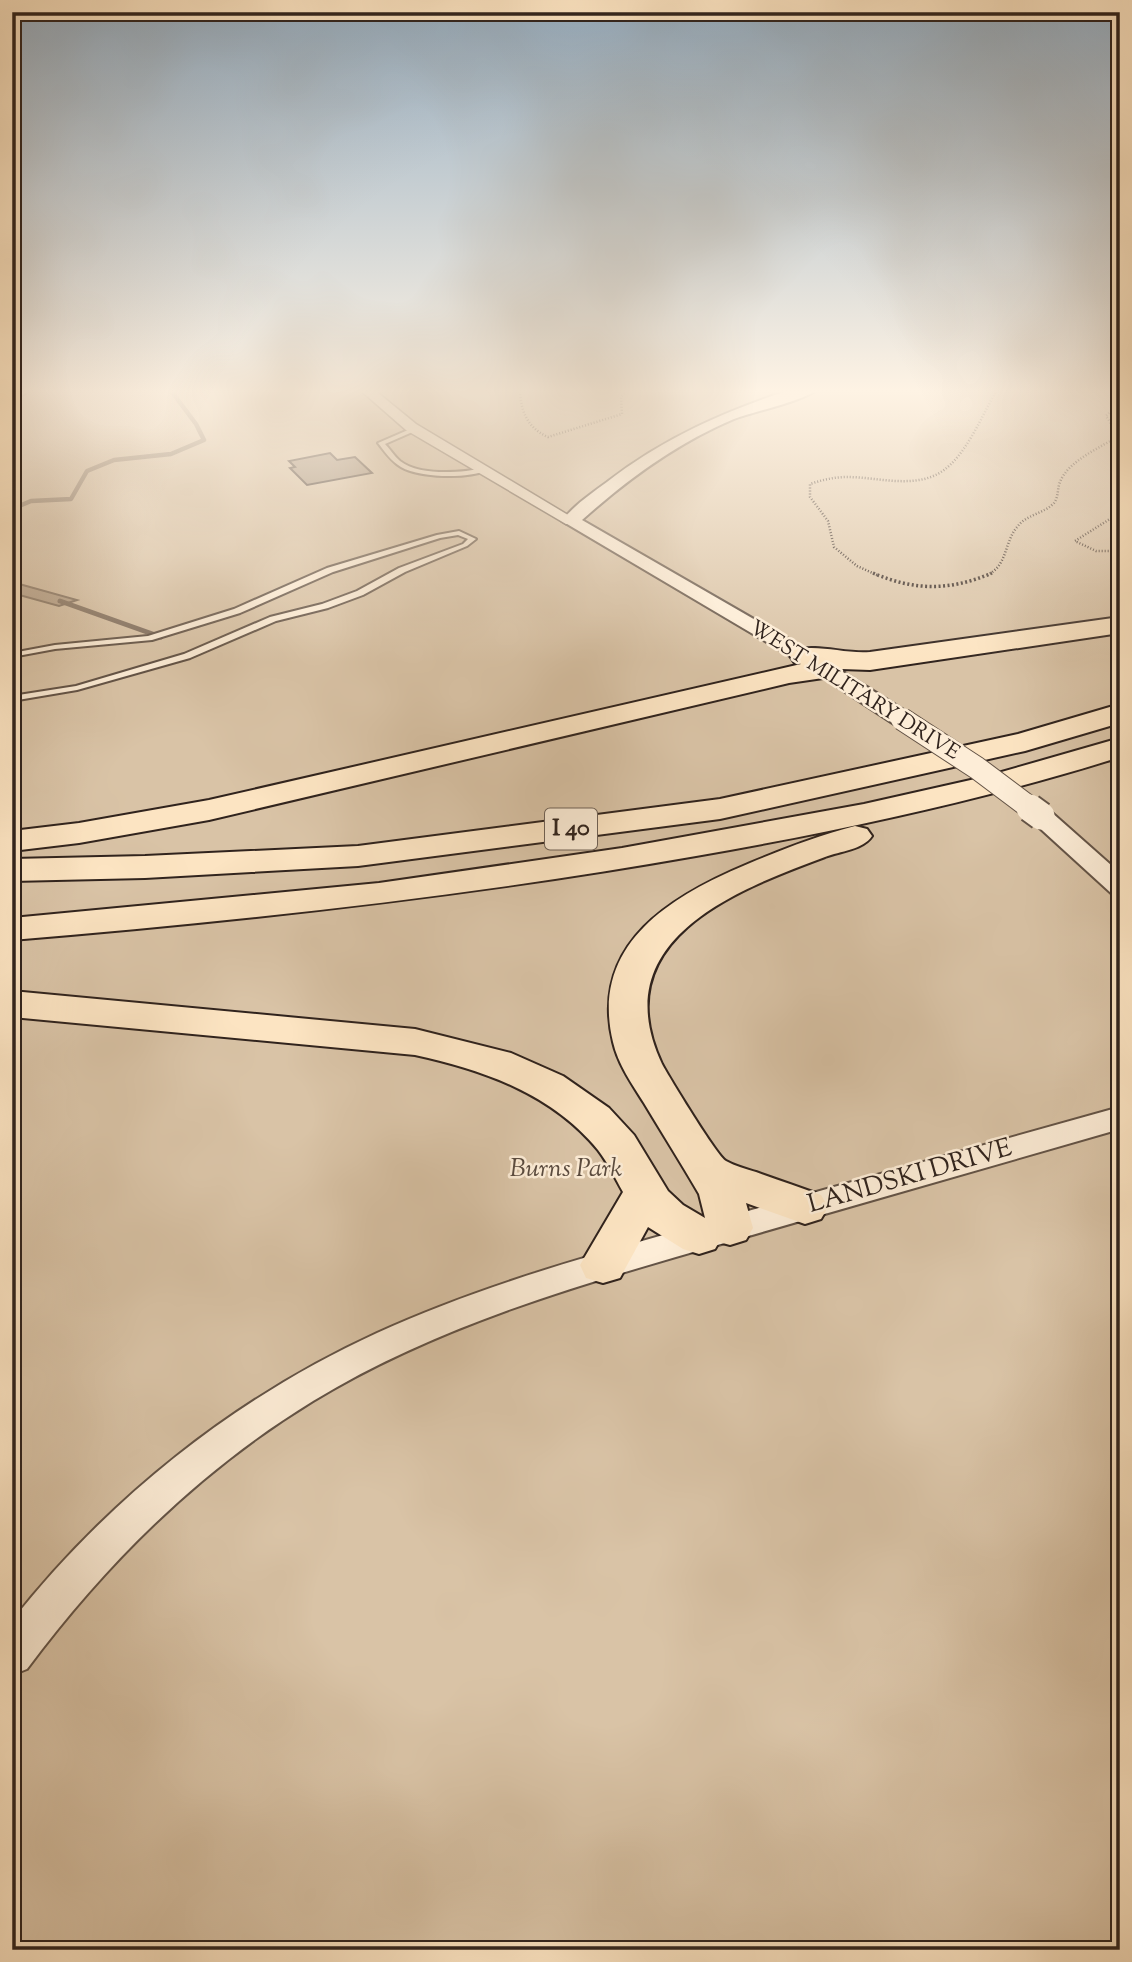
<svg xmlns="http://www.w3.org/2000/svg" width="1132" height="1962" viewBox="0 0 1132 1962" font-family="'Sorts Mill Goudy',serif">
<style>
.green{fill:#d9c3a6;stroke:#847362;stroke-width:2}
.water{fill:#b7a28a;stroke:#816f5e;stroke-width:2}
.lines{fill:none;stroke-linecap:round;stroke-linejoin:round}
.stream-far1{stroke:#816f5e;stroke-width:4.5}
.stream{stroke:#816f5e;stroke-width:5}
.building{fill:#9a8773;stroke:#30231d;stroke-width:2}
.service-casing{stroke:#635346;stroke-width:4}
.minor-casing{stroke:#635346;stroke-width:3}
.tertiary-casing{stroke:#635346;stroke-width:4}
.motorway-casing{stroke:#30231d;stroke-width:4}
.path-far1{stroke:#30231d;stroke-width:2.5;stroke-dasharray:1 2;stroke-linecap:butt}
.path{stroke:#30231d;stroke-width:3.5;stroke-dasharray:2 2.5;stroke-linecap:butt}
.service{fill:#fdedd7;fill-rule:evenodd}
.minor{fill:#fdedd7;fill-rule:evenodd}
.tertiary{fill:#fdedd7;fill-rule:evenodd}
.motorway{fill:#fce4c2;fill-rule:evenodd}
.tertiary-bridge-far1-casing{stroke:#635346;stroke-width:24;stroke-linecap:butt}
.tertiary-bridge-casing{stroke:#635346;stroke-width:31;stroke-linecap:butt}
.tertiary-bridge-far1{stroke:#fdedd7;stroke-width:22}
.tertiary-bridge{stroke:#fdedd7;stroke-width:27}
.labels{text-anchor:middle;dominant-baseline:central;stroke-width:5;stroke-linejoin:round;paint-order:stroke}
.far-street-label{font-size:21px;fill:#30231d;stroke:#fdedd7}
.shield{fill:#fdedd7;stroke:#6e6055;stroke-width:2}
.shield-label{font-size:24px;font-weight:bold;fill:#30231d}
.park-label{font-size:26px;font-style:italic;fill:#5a4b3f;stroke:#fdedd7}
.street-label{font-size:26px;fill:#30231d;stroke:#fdedd7}
</style>
<rect width="100%" height="100%" fill="#fce4c2"/>
<filter id="stains"><feTurbulence type="fractalNoise" baseFrequency=".00286" numOctaves="4"/><feColorMatrix values="0 0 0 0 .2 0 0 0 0 .09 0 0 0 0 .02 0 0 0 .5 -.17"/></filter>
<radialGradient id="worn" r=".72"><stop offset=".6" stop-color="#630" stop-opacity="0"/><stop offset="1" stop-color="#630" stop-opacity=".3"/></radialGradient>
<path class="green" d="M12,388H1120V1950H12Z"/>
<path class="water" d="M12,582L77,600L59,606L12,593Z"/>
<g class="lines">
<path class="stream-far1" d="M12,509L31,501L71,499L87,471L114,460L171,454L204,440L196,424L169,388"/>
<path class="stream" d="M60,601L161,637"/>
</g>
<path class="building" d="M330,453L337,460L355,457L372,473L307,485L290,468L295,467L289,461Z"/>
<g class="lines">
<g class="service-casing">
<path id="service" d="M25,388H33L12,401V396Z
M415,427L417,428V430L385,444C390,449 394,456 400,461C419,476 461,473 484,468L487,470C468,479 420,478 401,467C391,461 385,452 378,443Z
M459,531L476,539L467,546L405,572L363,595L328,608L276,621L190,658L77,690L12,701V696L76,686L184,654L270,617L322,604L357,591L399,568L463,544L468,539L458,535L440,538L333,572L240,613L152,640L55,649L12,657V653L55,645L148,636L234,609L327,568L437,535Z"/>
</g>
<g class="minor-casing">
<path id="minor" d="M358,388H372L416,424L578,521L576,524H566L406,430Z"/>
</g>
<g class="tertiary-casing">
<path id="tertiary" d="M795,388H819C805,401 755,411 734,419C677,443 628,479 582,520L811,652L910,714L913,719L910,724H894L797,660L562,521C573,506 592,493 607,482C665,437 726,411 795,388Z
M1041,809L1050,811L1120,873V895L1111,893L1032,821L1029,816L1032,811Z
M1120,1107V1129C989,1167 858,1204 728,1242C586,1283 441,1323 313,1401C200,1470 106,1563 27,1669L12,1675V1621C109,1498 235,1398 377,1333C491,1281 614,1249 734,1215C862,1179 991,1143 1120,1107Z"/>
</g>
<g class="motorway-casing">
<path id="motorway" d="M1120,617V633L870,670L841,669L837,676L789,683L209,820L79,843L12,851V831L79,823L209,800L801,664L794,662L790,656L794,650C818,644 845,654 870,652Z
M1120,704V723L1025,751L720,819L358,866L145,878L12,881V859L145,856L358,846L720,799L1018,734Z
M1120,738V757C981,801 839,831 696,856C470,896 242,921 12,940V918L379,883L622,848L864,804L984,777Z
M855,826L867,829L872,836C863,850 840,851 825,857C733,891 604,941 662,1064C669,1077 717,1156 726,1161C735,1166 746,1169 756,1172C778,1180 799,1187 821,1195L828,1207L821,1219L805,1224L746,1203L753,1228L746,1240L730,1245L719,1242L715,1249L699,1254L683,1249L648,1227L620,1278L603,1283L586,1278L580,1265L623,1192C615,1178 608,1163 598,1150C552,1094 484,1070 415,1055L12,1017V991L415,1029L511,1053L563,1076L609,1108L634,1135L668,1191L683,1205L705,1218L699,1194C681,1163 662,1133 644,1103C632,1084 618,1064 613,1042C589,943 673,895 750,863C784,849 819,835 855,826Z"/>
</g>
<path class="path-far1" d="M520,388C520,410 527,428 548,437L622,414L621,397L629,388
M1120,496L1113,517L1075,541L1096,551H1120
M877,575L857,566L834,547L828,521L810,497V484C822,480 834,477 847,477C881,477 922,492 950,465C971,445 983,413 998,388
M987,575C1008,566 1004,541 1018,526C1026,515 1045,513 1054,503C1059,496 1057,489 1060,482C1068,461 1101,447 1119,436L1106,416L1120,402"/>
<path class="path" d="M873,573C915,591 950,591 992,573"/>
<use href="#service" class="service"/>
<use href="#minor" class="minor"/>
<use href="#tertiary" class="tertiary"/>
<use href="#motorway" class="motorway"/>
<g class="tertiary-bridge-far1-casing">
<path id="tertiary-bridge-far1" d="M902,719L977,768L1033,810"/>
</g>
<g class="tertiary-bridge-casing">
<path id="tertiary-bridge" d="M1030,808L1041,816"/>
</g>
<use href="#tertiary-bridge-far1" class="tertiary-bridge-far1"/>
<use href="#tertiary-bridge" class="tertiary-bridge"/>
</g>
<linearGradient id="sky" x2="0" y2="1"><stop stop-color="#94adc2"/><stop offset="0.59" stop-color="#fef3e4"/><stop offset="1" stop-color="#fef3e4" stop-opacity="0"/></linearGradient>
<rect width="1132" height="663" fill="url(#sky)"/>
<g class="labels">
<g class="far-street-label">
<text transform="translate(854 691) rotate(32)">WEST MILITARY DRIVE</text>
</g>
<rect class="shield" x="545" y="808.5" width="52" height="41" rx="5"/>
<g class="shield-label">
<text x="571" y="829">I 40</text>
</g>
<g class="park-label">
<text x="566" y="1169">Burns Park</text>
</g>
<g class="street-label">
<text transform="translate(910 1177) rotate(-16)">LANDSKI DRIVE</text>
</g>
</g>
<rect width="1132" height="1962" fill="none" stroke="#fce4c2" stroke-width="42"/>
<rect x="14" y="14" width="1104" height="1934" fill="none" stroke="#30231d" stroke-width="3.5"/>
<rect x="21" y="21" width="1090" height="1920" fill="none" stroke="#30231d" stroke-width="2"/>
<rect width="100%" height="100%" filter="url(#stains)"/>
<rect width="100%" height="100%" fill="url(#worn)"/>
</svg>
